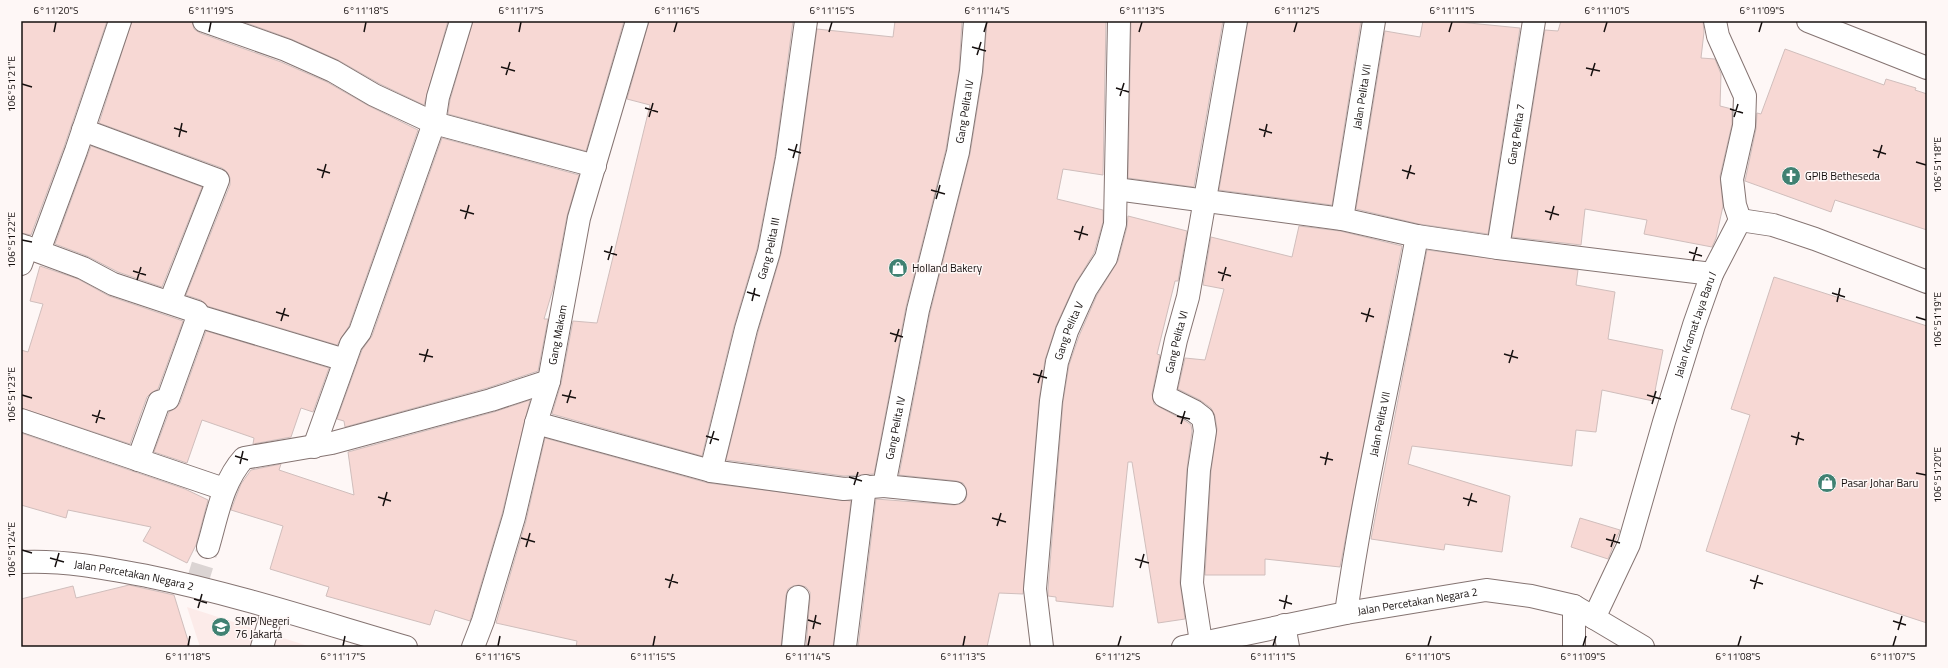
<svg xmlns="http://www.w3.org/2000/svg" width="1948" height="668" viewBox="0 0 1948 668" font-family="'Titillium Web',sans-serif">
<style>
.built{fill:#fcebe9}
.building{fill:#f7d8d4;stroke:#d0bebc}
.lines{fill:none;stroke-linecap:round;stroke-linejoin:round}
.minor-tunnel{stroke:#dbd4d3;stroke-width:22;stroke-dasharray:22 11;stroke-linecap:butt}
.minor-casing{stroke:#857472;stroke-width:24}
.minor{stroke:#fff;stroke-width:22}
.ticks{fill:none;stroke:#16100f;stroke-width:1.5}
.labels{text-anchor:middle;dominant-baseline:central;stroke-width:3;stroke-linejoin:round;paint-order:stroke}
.street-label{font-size:11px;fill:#16100f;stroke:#fef7f6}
.poi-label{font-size:11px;fill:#16100f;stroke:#fef7f6;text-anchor:start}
.neatline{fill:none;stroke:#16100f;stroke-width:1.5}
.ticks-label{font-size:10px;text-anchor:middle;fill:#16100f}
</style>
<rect width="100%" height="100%" fill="#fef7f6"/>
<path class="built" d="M187,607L311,647H200Z"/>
<path class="building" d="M21,21H107L64,147L31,235L21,233Z
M132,21H192L194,29L200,33L281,62L327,82L369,106L418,130L349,326L337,345L207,306L201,300L186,295L230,185V178L227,172L222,168L99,123Z
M241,21H448L424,105L380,84L338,60L291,39Z
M473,21H624L586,151L448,114L450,100Z
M649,21H793L775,156L757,249L734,326L702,456L552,414L561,384L573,321L597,323L650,105L627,99Z
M895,21H962L959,70L946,149L906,307L874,474L844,476L726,460L758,332L781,254L799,160L817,29L893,37Z
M987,21H1106L1103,175L1063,169L1057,199L1103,210V222L1094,253L1075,284L1056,326L1045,360L1039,400L1023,594L999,593L987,647H858L876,499L954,505L960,504L965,501L967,495L966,488L963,483L957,481L899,475L930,313L970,154L983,73Z
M1131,21H1223L1194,187L1128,178Z
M1248,21H1361L1332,205L1219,190Z
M1423,21H1449L1520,28L1488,234L1419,224L1356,209L1385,31L1420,37Z
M1561,21H1703L1704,32L1701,58L1715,59L1721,74L1720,106L1732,109V124L1720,176L1723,206L1716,238L1712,247L1644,234L1647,220L1585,209L1581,245L1512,237L1545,30L1558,31Z
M1785,49L1884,85L1886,79L1916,88L1915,90L1927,94V230L1835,200L1831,212L1745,181L1756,129L1757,113L1761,114Z
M442,138L579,175L567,216L553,289L544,319H548L538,371L487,388L345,427L344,421L337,419L362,350L372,336Z
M91,146L202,187L162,287L118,272L87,256L55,244Z
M1128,216L1187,231L1178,281H1175L1157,354L1160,355L1152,394L1154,404L1187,422L1191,425L1192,431L1187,469L1180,582L1185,619L1158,623L1132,462H1128L1113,607L1056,601V597L1048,596V589L1063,402L1069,365L1079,336L1097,295L1118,261L1127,227Z
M1299,226L1340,231L1402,246L1340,567L1265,559V575H1205L1211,471L1217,429L1215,416L1211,408L1200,400L1178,389L1185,358L1205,360L1224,289L1203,285L1211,237L1292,257Z
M1427,250L1578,270L1576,285L1615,292L1608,339L1663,350L1653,401L1602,390L1596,432L1576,430L1572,466L1412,446L1408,464L1510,496L1502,552L1445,544L1444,550L1371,539Z
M40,266L78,279L109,296L183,321L158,389L151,393L147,397L130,444L21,408V350L28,352L43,304L30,301Z
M1774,277L1927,326V623L1706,551L1750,415L1731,409Z
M206,331L329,368L313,412L301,408L291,437L253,444L254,438L202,420L187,463L154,452L169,412L176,408L180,403Z
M530,400L502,514L470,621L435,610L430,625L326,596L329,587L270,569L283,526L231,510L241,484L251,470L281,464L279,470L354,495L348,452L494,412Z
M21,433L185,489L208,500L196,545L187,563L143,541L151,527L68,510L66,518L21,505Z
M545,438L708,483L851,501L833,647H806L810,598V592L806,587L799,585L793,586L788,589L786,595L781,647H576L577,641L496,623L526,521Z
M1580,518L1620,530L1608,559L1571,547Z
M129,585L174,595L190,647H21V599L73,586L76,598Z"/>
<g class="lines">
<path class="minor-tunnel" d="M196,586L208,547"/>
<g class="minor-casing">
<g id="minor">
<path d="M204,21L286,50L333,71L374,95L434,123L595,166"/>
<path d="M1715,21L1718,36L1745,96L1744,126L1732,179L1735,205L1740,220"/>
<path d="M1808,21L1927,68"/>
<path d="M83,130L218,180L170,302"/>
<path d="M1116,189L1342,219L1417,236L1498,248L1712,274"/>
<path id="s1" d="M1342,219L1374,21"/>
<path d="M1740,220L1773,225L1815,239L1927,282"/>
<path d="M21,245L83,268L113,284L197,312L198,316L168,399L159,402L138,460"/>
<path id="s2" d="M1498,248L1534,21"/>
<path d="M39,251L76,151L120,21"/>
<path d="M21,264L27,247"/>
<path d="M198,316L345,360"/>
<path d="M21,420L224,489"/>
<path id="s3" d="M536,423L711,471L844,489L884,486L918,310L958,152L971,71L975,21"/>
<path d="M314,447L351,344L360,332L434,123L438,97L461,21"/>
<path id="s4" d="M711,471L746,329L769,252L787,158L806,21"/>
<path d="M884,486L955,493"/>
<path d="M208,547C217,517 222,482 244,458L332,443L491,400L549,381"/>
<path id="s5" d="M21,562C64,560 105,568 147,576C235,594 320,622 406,647"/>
<path d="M1574,606V647"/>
<path id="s6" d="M1346,613C1364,486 1394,361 1417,236"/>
<path id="s7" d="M1594,618L1629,544L1664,422L1694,325L1712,274L1740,220"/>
<path d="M1284,625L1288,647"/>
<path id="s8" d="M1201,642L1192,583L1199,470L1205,431L1203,418L1194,411L1164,396L1176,340L1188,297L1236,21"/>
<path d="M262,647L273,609"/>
<path id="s9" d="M473,647L483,621L514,517L536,423L549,381L579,218L637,21"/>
<path d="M793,647L798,597"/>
<path d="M845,647L865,486"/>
<path id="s10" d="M1042,647L1035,589L1051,401L1057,362L1067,331L1086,289L1106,258L1115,224L1119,21"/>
<path id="s11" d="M1183,647L1346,613L1486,590L1531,596L1574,606L1643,647"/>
</g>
</g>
<use href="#minor" class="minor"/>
</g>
<path class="ticks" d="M54,32L56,22M209,32L211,22M364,32L366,22M519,32L521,22M674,32L677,22M829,32L832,22M984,32L987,22M1139,32L1142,22M1294,32L1297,22M1449,32L1452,22M1604,32L1607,22M1759,32L1762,22M972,47L986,51M977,55L981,42M501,67L515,71M1586,68L1600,71M506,75L510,62M1591,76L1595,63M22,84L32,87M1116,88L1129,92M1120,96L1124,83M645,108L658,112M1730,109L1743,113M649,117L653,103M1734,117L1738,104M174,128L187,132M1259,129L1272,133M179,137L182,123M1264,137L1267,124M788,149L801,153M1873,150L1886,154M793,158L797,144M1878,158L1882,145M1916,162L1926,165M317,169L330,173M1402,170L1415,174M322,178L326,164M1407,179L1411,165M931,190L945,194M936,199L940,185M460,210L474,214M1545,211L1559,215M465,219L469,205M1550,220L1554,206M1074,231L1088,235M22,240L32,242M1079,240L1083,226M604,251L617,255M1689,252L1702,256M608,260L612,246M1693,261L1697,247M133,271L146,275M1218,272L1231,276M137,280L141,267M1222,281L1226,267M747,292L760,296M1832,293L1845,297M752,301L755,288M1837,302L1840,288M276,312L289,316M1361,313L1374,317M1916,317L1926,320M281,321L285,308M1366,322L1370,308M890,333L903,337M895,342L899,329M419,354L433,357M1504,354L1518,358M424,362L428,349M1509,363L1513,350M1033,374L1047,378M1038,383L1042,370M22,395L32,398M562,395L576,398M1647,395L1661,399M567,403L571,390M1652,404L1656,391M92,415L105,419M1177,416L1190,419M96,423L100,410M1181,424L1185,411M706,436L719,440M1791,436L1804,440M710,444L714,431M1796,445L1799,432M235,456L248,460M1320,457L1333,460M240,464L243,451M1325,465L1328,452M1916,473L1926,475M849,477L862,481M854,485L858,472M378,497L391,501M1463,498L1477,502M383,506L387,492M1468,506L1472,493M992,518L1006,522M997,526L1001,513M521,538L535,542M1606,539L1620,543M526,547L530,533M1611,547L1615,534M22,550L32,553M50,558L64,562M1135,559L1149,563M55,567L59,553M1140,568L1144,554M665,579L678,583M1750,580L1763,584M669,588L673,574M1754,589L1758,575M194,599L207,603M1279,600L1292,604M198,608L202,594M1284,609L1287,595M808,620L821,624M1893,621L1906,625M813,629L816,615M1898,630L1902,616M188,646L190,636M343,646L345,636M498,646L500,636M653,646L655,636M808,646L810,636M963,646L965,636M1118,646L1121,636M1273,646L1276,636M1428,646L1431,636M1583,646L1586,636M1738,646L1741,636M1893,646L1896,636"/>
<defs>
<g id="church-disc" transform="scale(1)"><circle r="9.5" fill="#408172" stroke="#fef7f6"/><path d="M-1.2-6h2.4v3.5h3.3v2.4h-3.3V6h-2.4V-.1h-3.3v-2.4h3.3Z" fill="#fff"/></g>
<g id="shop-disc" transform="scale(1)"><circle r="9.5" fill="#408172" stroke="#fef7f6"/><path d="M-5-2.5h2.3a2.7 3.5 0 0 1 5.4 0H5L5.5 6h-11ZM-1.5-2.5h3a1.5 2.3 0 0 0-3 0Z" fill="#fff"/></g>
<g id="school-disc" transform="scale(1)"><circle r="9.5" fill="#408172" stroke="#fef7f6"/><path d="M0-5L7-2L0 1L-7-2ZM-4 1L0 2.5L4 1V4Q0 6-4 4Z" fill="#fff"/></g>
</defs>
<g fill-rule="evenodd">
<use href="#church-disc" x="1791" y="176"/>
<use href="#shop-disc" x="898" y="268"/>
<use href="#shop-disc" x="1827" y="483"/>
<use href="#school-disc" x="221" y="627"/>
</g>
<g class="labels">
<g class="street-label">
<text stroke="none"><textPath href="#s1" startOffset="124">Jalan Pelita VII</textPath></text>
<text stroke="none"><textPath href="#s3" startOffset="739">Gang Pelita IV</textPath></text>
<text stroke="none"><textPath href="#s2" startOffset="115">Gang Pelita 7</textPath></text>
<text stroke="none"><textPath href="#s4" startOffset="230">Gang Pelita III</textPath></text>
<text stroke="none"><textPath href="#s7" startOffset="311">Jalan Kramat Jaya Baru I</textPath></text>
<text stroke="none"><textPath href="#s10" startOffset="320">Gang Pelita V</textPath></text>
<text stroke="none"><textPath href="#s9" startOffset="324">Gang Makam</textPath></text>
<text stroke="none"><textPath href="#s8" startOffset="326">Gang Pelita VI</textPath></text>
<text stroke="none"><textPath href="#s6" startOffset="192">Jalan Pelita VII</textPath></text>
<text stroke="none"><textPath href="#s3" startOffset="415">Gang Pelita IV</textPath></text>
<text stroke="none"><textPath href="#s5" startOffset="114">Jalan Percetakan Negara 2</textPath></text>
<text stroke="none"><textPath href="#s11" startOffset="239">Jalan Percetakan Negara 2</textPath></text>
</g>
<g class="poi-label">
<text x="1805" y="176">GPIB Betheseda</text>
<text x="912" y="268">Holland Bakery</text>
<text x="1841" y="483">Pasar Johar Baru</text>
<text x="235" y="621">SMP Negeri<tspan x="235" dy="13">76 Jakarta</tspan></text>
</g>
</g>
<rect width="1948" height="668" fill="none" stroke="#fef7f6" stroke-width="44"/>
<rect x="22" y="22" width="1904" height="624" class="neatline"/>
<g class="ticks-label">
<text x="56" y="14">6°11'20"S</text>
<text x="211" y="14">6°11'19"S</text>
<text x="366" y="14">6°11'18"S</text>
<text x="521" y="14">6°11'17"S</text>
<text x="677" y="14">6°11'16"S</text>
<text x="832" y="14">6°11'15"S</text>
<text x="987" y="14">6°11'14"S</text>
<text x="1142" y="14">6°11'13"S</text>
<text x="1297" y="14">6°11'12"S</text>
<text x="1452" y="14">6°11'11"S</text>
<text x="1607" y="14">6°11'10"S</text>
<text x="1762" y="14">6°11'09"S</text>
<text transform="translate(11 84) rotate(-90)" y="4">106°51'21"E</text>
<text transform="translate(1937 165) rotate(-90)" y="4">106°51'18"E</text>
<text transform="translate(11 240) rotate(-90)" y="4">106°51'22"E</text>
<text transform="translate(1937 320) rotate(-90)" y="4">106°51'19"E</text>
<text transform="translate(11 395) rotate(-90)" y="4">106°51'23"E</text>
<text transform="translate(1937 475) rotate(-90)" y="4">106°51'20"E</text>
<text transform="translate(11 550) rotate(-90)" y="4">106°51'24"E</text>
<text x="188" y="660">6°11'18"S</text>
<text x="343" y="660">6°11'17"S</text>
<text x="498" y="660">6°11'16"S</text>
<text x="653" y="660">6°11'15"S</text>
<text x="808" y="660">6°11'14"S</text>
<text x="963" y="660">6°11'13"S</text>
<text x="1118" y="660">6°11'12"S</text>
<text x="1273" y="660">6°11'11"S</text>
<text x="1428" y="660">6°11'10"S</text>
<text x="1583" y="660">6°11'09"S</text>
<text x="1738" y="660">6°11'08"S</text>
<text x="1893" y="660">6°11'07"S</text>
</g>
</svg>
